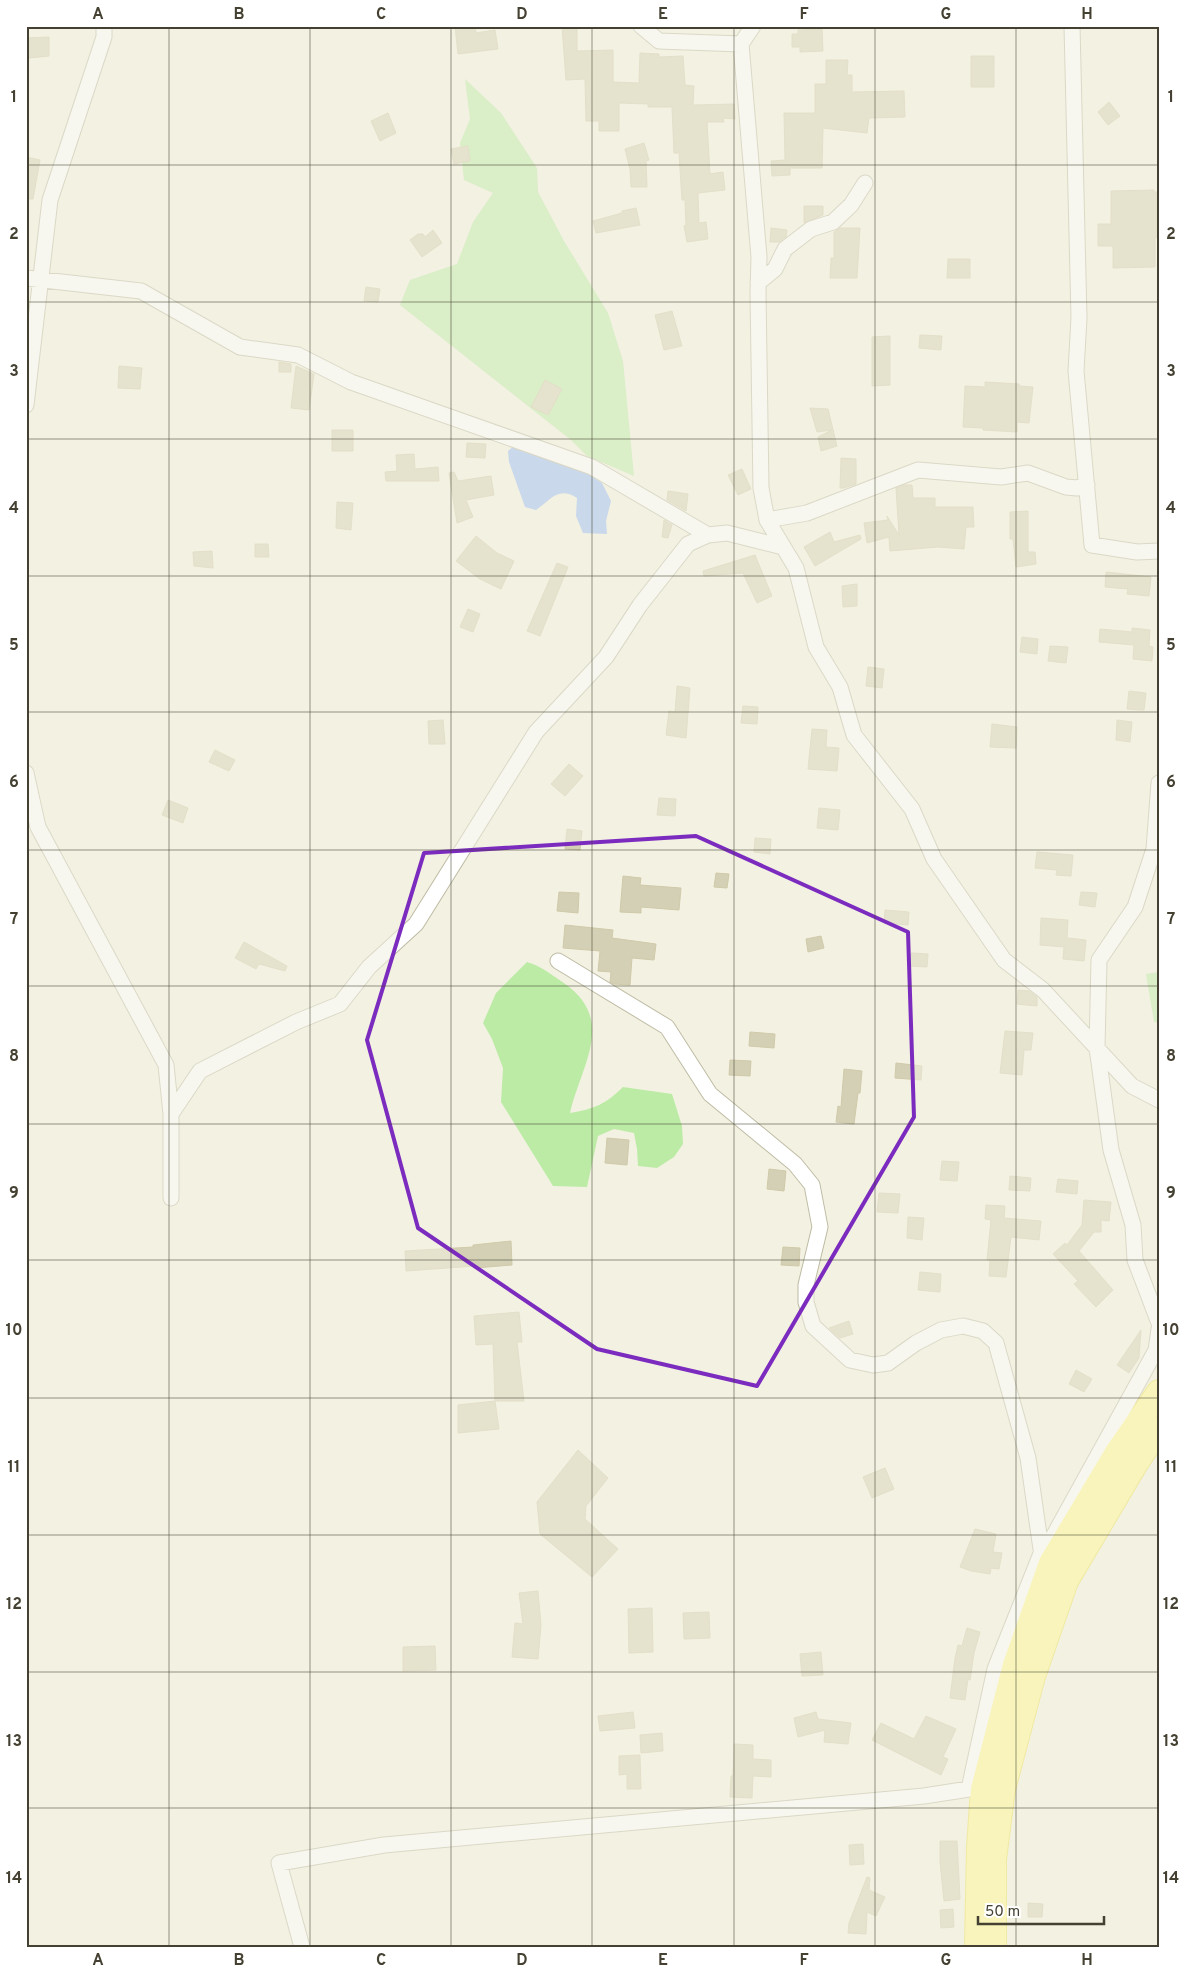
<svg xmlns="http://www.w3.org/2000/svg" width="1185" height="1973" viewBox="0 0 1185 1973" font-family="Overpass,sans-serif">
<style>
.green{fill:#bceba6}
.water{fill:#97baf6}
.building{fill:#d4d0b6;stroke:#d0caa9}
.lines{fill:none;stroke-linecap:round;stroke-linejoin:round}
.street-casing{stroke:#bebba4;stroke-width:17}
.primary-casing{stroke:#ede255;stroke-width:26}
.street{stroke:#fff;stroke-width:15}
.primary{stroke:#fff88e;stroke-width:24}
.marked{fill:none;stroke:#7b2cbf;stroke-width:4;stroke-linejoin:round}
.grid{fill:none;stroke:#444132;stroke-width:1;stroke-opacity:0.55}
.neatline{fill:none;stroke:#444132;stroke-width:2}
.grid-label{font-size:16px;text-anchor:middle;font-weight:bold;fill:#444132}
</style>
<rect width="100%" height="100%" fill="#f3f1e2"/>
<path class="green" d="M465,79L501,113L537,168L538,192L564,241L608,313L623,361L634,476L587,456L571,440L400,305L410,280L457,264L473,222L493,193L464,180L460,143L470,119Z
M527,962C541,966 552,975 564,983C617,1020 581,1065 570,1113C594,1109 606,1104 623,1087L672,1094L682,1126L683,1144L674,1157L657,1168L638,1166L637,1149L634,1133L614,1129L598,1136L587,1187L553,1186L501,1102L503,1068L492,1039L483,1023L496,993Z
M1159,972V1023L1154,1022L1146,974Z"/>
<path class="water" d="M514,446L579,468L602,483L611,501L606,521L607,534L583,533L576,516L577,498C558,486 551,500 536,510L525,507L509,462L508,451Z"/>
<path class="building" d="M455,26H475L476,33L495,30L498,49L458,54Z
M562,26H577V51L613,50V82L639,83L640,53L659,54V57L683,56L685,85L694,86L693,105L734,104L735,119L723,118L724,122H707L710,174L723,172L725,190L698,193L699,223L706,222L708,239L687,242L684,226L686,225L685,200H682L679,153H674L672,107H648V104L619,103V131H599V121H586L585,79L566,80Z
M822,29L823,51L800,52V47H792V34H798V30Z
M49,37V56L29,58L26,38Z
M971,56H994V87H971Z
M826,60H848L847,75H852V92L904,91L905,117L869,118L867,133L823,128L822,168H790V175L772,176L771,161L785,160L784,113H815V84H826Z
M1109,102L1120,116L1108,125L1098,112Z
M388,113L396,133L380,141L371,121Z
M644,143L649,160L646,161L647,187H631L630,169L625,149Z
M468,146L470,161L454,164L451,149Z
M26,157L40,160L33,199H26Z
M1154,190V192H1159V237L1155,238V267L1113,268V246H1098V224H1111V191Z
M804,206H823V215L804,223Z
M636,208L640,225L596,233L593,221L622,213V211Z
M771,228L787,230L786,237L779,242H770Z
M840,228H860L857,278H830L831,258H834V232Z
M433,230L442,243L422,257L410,240L418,234H423L425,237Z
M948,259H970V278H947Z
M366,287L380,289L378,302L364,301Z
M672,311L682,346L664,350L655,315Z
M920,335L942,336L941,350L919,348Z
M890,336V385L872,386V337Z
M279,362L291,364V372H279Z
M119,366L142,368L140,389L118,388Z
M296,366L314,374L309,410L291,408Z
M545,380L562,389L548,415L531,407Z
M985,382L1019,384V386L1033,387L1029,423L1017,422V432L983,430V428L963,427L965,386L985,387Z
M810,408L828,409L837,446L821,451L818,437L832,430L817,432Z
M332,430H353V451H332Z
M467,443L486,444L485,458L466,457Z
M414,454L415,469L438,467L439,481H386L385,472L397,471L396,455Z
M841,458L856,459V484L844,488H840Z
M742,469L751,489L738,495L728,475Z
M454,472L458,481L491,476L494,495L466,500L473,517L457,523L449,473Z
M904,485H912L913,498H935V507H973L974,527H966L964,549L938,547L890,551L889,537L867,543L864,523L888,520L887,516L899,535L896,488Z
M668,491L688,494L686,511L667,500Z
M337,502L353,503L351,530L336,528Z
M1028,511V552H1035L1036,564L1016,567L1013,539H1010V512Z
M664,520L672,525L668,538L662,537Z
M830,532L834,542L860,535L861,539L815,566L804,547Z
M476,536L497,553L514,561L501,589L480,579L456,561Z
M255,544H268L269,557H255Z
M212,551L213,568L194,566L193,552Z
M755,555L772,596L757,603L743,573L704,576L703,571Z
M557,563L568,567L540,636L527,631Z
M1106,572L1151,577L1149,596L1127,594L1128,589L1105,587Z
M857,584V606L843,607L842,586Z
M468,609L480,614L473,632L460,627Z
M1132,628L1150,630L1149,646L1153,647L1152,661L1133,659L1134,645L1099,642L1100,629L1132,632Z
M1022,637L1038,639L1037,654L1020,652Z
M1050,646L1068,647L1066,663L1048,661Z
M868,667L884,669L882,688L866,686Z
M677,686L690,688L686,738L666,735L669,711L675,712Z
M1129,691L1146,693L1144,710L1127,709Z
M743,706L758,707L757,724L741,723Z
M443,720L445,744H429L428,721Z
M1117,720L1132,722L1130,742L1116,740Z
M992,724L1017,727L1016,748L990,747Z
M812,729L827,730L826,747L839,748L837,771L808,769Z
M215,750L235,760L229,771L209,762Z
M569,764L583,776L565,796L551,784Z
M659,798L676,799L675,816L657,815Z
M168,800L188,808L183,823L162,815Z
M819,808L840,810L838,830L817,828Z
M567,829L582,831L580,850L565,849Z
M755,838L771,839L770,854L754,852Z
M1037,852L1073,855L1071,876L1056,875L1057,870L1035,868Z
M716,873L729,874L727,888L714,887Z
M623,876L641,878L640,885L681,888L679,910L641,907V913L620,912Z
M559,892L579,893L578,913L557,911Z
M1081,892L1097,893L1095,907L1079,905Z
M885,910L909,912L908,925L884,923Z
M1041,918L1068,920L1067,938L1086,940L1084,961L1063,959L1064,947L1040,945Z
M565,925L613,930L612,938L656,944L654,960L632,958L630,985L613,984L610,982L611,972L598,971L600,951L563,948Z
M821,936L824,948L808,952L806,939Z
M244,942L287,966L285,971L259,964L256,969L235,958Z
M911,953L928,954L927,967L910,966Z
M1018,990L1029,991L1037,997V1006L1017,1004Z
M1005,1031L1033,1033L1031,1050H1024L1022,1075L1000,1073Z
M750,1032L775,1034L774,1048L749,1046Z
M730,1060L751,1061L750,1076L729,1075Z
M896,1063L922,1066L921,1080L895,1078Z
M844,1069L862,1071L860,1093H858L854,1124L836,1122L838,1106L841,1107Z
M607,1138L629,1140L627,1165L605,1163Z
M942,1161L959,1162L957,1181L940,1180Z
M769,1169L786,1171L784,1191L767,1189Z
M1010,1176L1031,1178L1030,1191L1009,1190Z
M1058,1179L1078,1181L1077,1194L1056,1192Z
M879,1193L900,1194L898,1213L877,1212Z
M1084,1200L1111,1202L1109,1221L1101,1220V1232H1094L1079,1251L1113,1290L1096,1307L1074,1284L1078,1281L1053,1254L1065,1243L1067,1245L1082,1225Z
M986,1205L1005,1206L1004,1218L1041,1221L1039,1240L1011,1237L1006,1277L989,1276L990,1260H987L991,1220L985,1219Z
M908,1217L924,1218L922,1240L907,1238Z
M511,1241L512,1265L475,1268V1266L406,1271L405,1251L473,1247V1245Z
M783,1247L800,1248L799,1266L781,1265Z
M920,1272L941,1274L940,1292L918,1290Z
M519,1312L522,1342H517L524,1401H495L493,1344L476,1345L474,1316Z
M849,1321L853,1334L840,1338L829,1328Z
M1141,1330L1139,1358L1129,1373L1117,1365Z
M1076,1370L1092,1379L1084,1392L1069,1384Z
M495,1401L499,1429L458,1433V1405Z
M578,1450L608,1478L586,1506L585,1519L618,1549L592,1577L540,1534L537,1502Z
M885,1468L894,1489L872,1498L863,1477Z
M975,1529L996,1534L993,1552L1002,1553L999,1569L991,1568L990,1574L971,1571L960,1567Z
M538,1591L541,1625L538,1659L512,1657L515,1623L523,1624L519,1593Z
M652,1608L653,1652L629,1653L628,1609Z
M709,1612L710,1638L684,1639L683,1613Z
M967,1628L980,1632L974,1653L970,1680L968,1679L965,1700L950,1698L955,1658L958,1645L962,1646Z
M435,1646L436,1670L403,1671V1647Z
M821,1652L823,1675L802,1676L800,1654Z
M633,1712L635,1728L600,1731L598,1716Z
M816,1712L818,1719L851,1723L848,1744L824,1742L825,1730L798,1737L794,1718Z
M926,1716L956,1729L943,1757L948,1759L941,1775L872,1740L881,1723L914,1739Z
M662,1733L663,1751L641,1753L640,1735Z
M734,1744L753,1745V1759L771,1760V1777L753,1776L752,1798L730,1797L731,1776H733Z
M640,1755L641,1789H627V1774L619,1775V1756Z
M940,1841H957L960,1899L944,1901L940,1862Z
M863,1844L864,1864L850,1865L849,1845Z
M867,1877L870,1878L869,1890L885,1897L876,1916L867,1912L866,1934L848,1933L849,1923Z
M1028,1903L1043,1904L1042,1917H1028Z
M953,1909L954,1927L941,1928L940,1910Z"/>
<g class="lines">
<g class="street-casing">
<path id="street" d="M641,26L659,41L741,44
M753,26L741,44L759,257L758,294L761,488L767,520L796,568L816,647L840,687L854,735L912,809L934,859L1004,960L1043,990L1132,1086L1159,1100
M1072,26L1079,318L1076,371L1092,545L1137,552L1159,551
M26,278L141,291L240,347L298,355L351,382L592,467L708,535
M758,283L775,269L785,249L811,229L833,222L851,205L865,183
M26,405L50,200L104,37V26
M767,520L807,513L918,470L1001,477L1028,473L1066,487L1077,488L1087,485
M26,773L38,827L166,1065L171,1114
M1159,783L1154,849L1135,907L1099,960L1097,1048L1111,1150L1133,1225L1135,1260L1159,1323
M558,961L667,1027L710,1094L795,1164L812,1185L820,1227L806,1285V1302L813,1326L850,1360L873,1365L888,1363L916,1343L941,1330L963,1326L983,1331L996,1343L1028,1458L1041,1549L1051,1563
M171,1198V1114L200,1071L296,1022L340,1004L369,967L416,924L536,732L606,657L640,605L688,544L708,535L727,533L783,547
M969,1789L995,1669L1042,1551L1054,1535L1156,1350L1159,1329
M302,1947L279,1863L384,1845L924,1796L969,1789H991"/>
</g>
<g class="primary-casing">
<path id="primary" d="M977,1947L979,1848L983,1789L1015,1665L1051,1563L1118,1451L1159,1392
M994,1947V1859L1003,1789L1033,1676L1066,1581L1136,1463L1159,1429"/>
</g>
<use href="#street" class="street"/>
<use href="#primary" class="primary"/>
</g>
<path d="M0 0H1185V1973H0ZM696,836L908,932L914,1117L757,1386L597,1349L418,1228L367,1040L424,853Z" fill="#f3f1e2" fill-opacity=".55" fill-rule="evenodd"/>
<path class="marked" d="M696,836L908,932L914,1117L757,1386L597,1349L418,1228L367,1040L424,853Z"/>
<path class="grid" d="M169,26V1947M310,26V1947M451,26V1947M592,26V1947M734,26V1947M875,26V1947M1016,26V1947M26,165H1159M26,302H1159M26,439H1159M26,576H1159M26,712H1159M26,850H1159M26,986H1159M26,1124H1159M26,1260H1159M26,1398H1159M26,1535H1159M26,1672H1159M26,1808H1159"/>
<rect width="1185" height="1973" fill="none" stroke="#ffffff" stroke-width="55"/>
<path d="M978 1916v8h126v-8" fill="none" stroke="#444132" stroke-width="2.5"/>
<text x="985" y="1916" font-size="15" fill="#444132" stroke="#ffffff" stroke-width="4" paint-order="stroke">50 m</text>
<rect x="28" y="28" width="1130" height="1918" class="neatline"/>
<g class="grid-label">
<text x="98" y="19">A</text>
<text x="239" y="19">B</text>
<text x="381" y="19">C</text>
<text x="522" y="19">D</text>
<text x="663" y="19">E</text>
<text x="804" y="19">F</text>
<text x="946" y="19">G</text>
<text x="1087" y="19">H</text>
<text x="14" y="102">1</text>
<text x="1171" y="102">1</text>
<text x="14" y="239">2</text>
<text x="1171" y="239">2</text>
<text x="14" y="376">3</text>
<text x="1171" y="376">3</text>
<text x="14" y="513">4</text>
<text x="1171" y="513">4</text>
<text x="14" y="650">5</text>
<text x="1171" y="650">5</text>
<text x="14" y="787">6</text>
<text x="1171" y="787">6</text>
<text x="14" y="924">7</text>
<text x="1171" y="924">7</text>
<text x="14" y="1061">8</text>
<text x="1171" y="1061">8</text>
<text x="14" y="1198">9</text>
<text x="1171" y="1198">9</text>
<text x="14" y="1335">10</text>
<text x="1171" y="1335">10</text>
<text x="14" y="1472">11</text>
<text x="1171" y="1472">11</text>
<text x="14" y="1609">12</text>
<text x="1171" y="1609">12</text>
<text x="14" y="1746">13</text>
<text x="1171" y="1746">13</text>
<text x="14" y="1883">14</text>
<text x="1171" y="1883">14</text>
<text x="98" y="1965">A</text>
<text x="239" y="1965">B</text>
<text x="381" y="1965">C</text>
<text x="522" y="1965">D</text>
<text x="663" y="1965">E</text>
<text x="804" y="1965">F</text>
<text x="946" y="1965">G</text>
<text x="1087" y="1965">H</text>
</g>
</svg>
